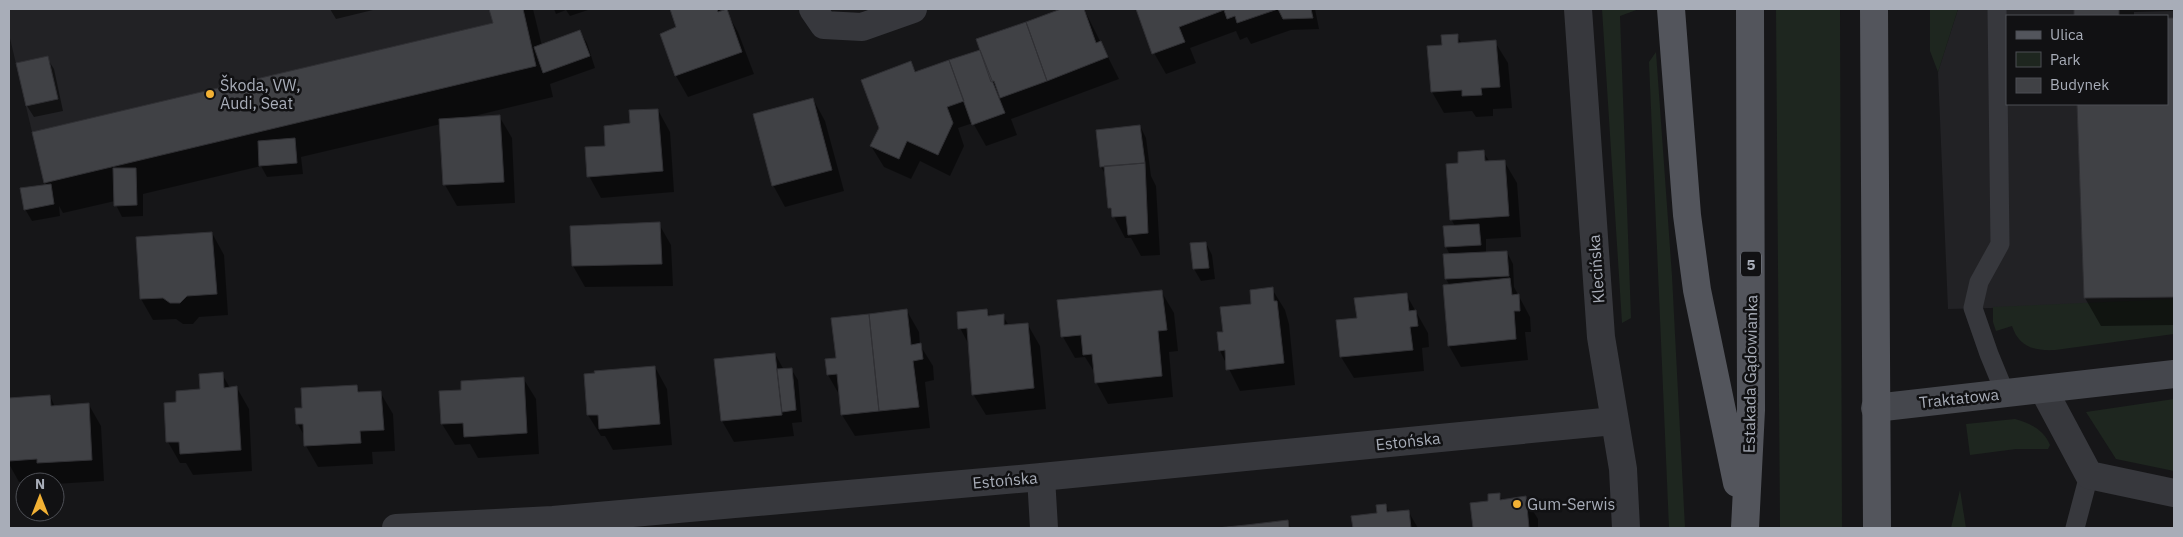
<svg xmlns="http://www.w3.org/2000/svg" width="2183" height="537" viewBox="0 0 2183 537" font-family="'IBM Plex Sans',sans-serif">
<style>
.built{fill:#222225;fill-rule:evenodd}
.green{fill:#1e261f}
.shadow{fill:#0007}
.building{fill:#404145;stroke:#303034}
.lines{fill:none;stroke-linecap:round;stroke-linejoin:round}
.service{stroke:#37383d;stroke-width:19}
.minor{stroke:#37383d;stroke-width:28}
.secondary{stroke:#45474d;stroke-width:28}
.primary{stroke:#53555c;stroke-width:28}
.poi-dot{fill:#f2b134;stroke:#111113;stroke-width:2}
.labels{text-anchor:middle;dominant-baseline:central;stroke-width:5;stroke-linejoin:round;paint-order:stroke}
.shield{fill:#111113;stroke:#7b7e86;stroke-width:1}
.shield-label{font-size:15px;font-weight:bold;fill:#a8adb8}
.poi-label{font-size:16px;fill:#a8adb8;stroke:#111113;text-anchor:start}
.street-label{font-size:16px;fill:#a8adb8;stroke:#111113}
</style>
<rect width="100%" height="100%" fill="#161618"/>
<path class="built" d="M9,9H523L536,66L44,183L9,34Z
M1958,9H2174V301L2117,305L1948,309L1938,72ZM2007,16H2167V104H2007Z"/>
<path class="green" d="M1602,9H1639L1620,16L1631,318L1622,323Z
M1776,9H1840L1842,528H1780Z
M1930,9H1958L1938,72L1930,51Z
M1656,52L1672,276L1685,528H1669L1649,62Z
M2174,299V334L2055,350C2034,351 2019,347 2012,326L1996,331L1993,322V307Z
M2174,399V471L2116,459L2086,412Z
M2015,419C2030,423 2044,430 2050,445L2048,449H2016L1970,455L1966,424Z
M1960,490L1966,528H1951Z"/>
<path class="shadow" d="M330,9H377L336,19Z
M491,9H533L542,46L580,32L587,43L595,68L550,84L553,97L470,117L499,116L512,138L515,203L457,206L445,185L441,124L301,157L303,174L267,177L261,166L143,194V216L122,217L116,205L115,201L63,213L59,206L60,216L32,221L25,209L47,185L45,182L494,24Z
M554,9H588V10L570,16L566,10L556,14Z
M675,9H719L721,13L726,11L738,32L754,74L688,97L676,76L661,34L678,28L672,10Z
M1063,9H1084L1119,79L1011,119L1017,135L986,146L973,123L958,128L964,146L950,176L920,161L911,179L884,167L871,146L911,63L916,72L982,51L978,40Z
M1138,9H1315L1319,29L1291,30L1251,44L1247,37L1240,40L1236,31L1190,48L1196,63L1166,74L1154,53Z
M2075,9H2174V11L2134,12V16H2075Z
M2167,19H2174V325L2101,326L2085,298L2078,104H2167Z
M1457,35L1462,44L1495,42L1508,63L1512,108L1493,109V116L1476,117L1472,111L1444,113L1432,92L1443,46Z
M47,58L54,69L63,111L34,117L27,106Z
M813,99L825,121L844,191L785,207L773,185Z
M658,110L670,132L674,192L601,198L589,176L607,147L631,125Z
M1140,126L1146,138L1151,176L1156,186L1160,255L1141,256L1131,238H1125L1109,207L1106,175L1101,167Z
M1483,152L1490,162L1504,161L1517,183L1521,237L1486,239V253L1507,252L1513,264L1514,287L1530,317L1531,332H1525L1528,360L1461,367L1449,346L1450,286L1446,279L1450,255L1446,247L1455,226L1451,219L1460,164Z
M659,224L671,245L673,286L585,287L573,266Z
M212,233L224,255L228,315L199,317L193,324H183L176,319L153,320L141,299Z
M1206,243L1212,255L1215,279L1201,281L1194,269L1192,244Z
M1272,289L1285,310L1289,324L1295,385L1240,391L1220,351L1224,333Z
M1161,291L1174,313L1178,351L1169,352L1173,397L1108,404L1096,382L1095,373L1085,357L1075,358L1063,337Z
M1406,294L1428,333L1429,347L1422,348L1424,371L1354,378L1341,357L1358,319Z
M907,311L919,332L920,345L933,366L934,380L925,382L930,428L855,436L842,415L840,396L828,375L837,359Z
M987,311L991,317L1003,316L1009,326L1028,325L1040,346L1046,409L986,415L973,394L969,345L960,328Z
M775,354L784,370L791,369L798,380L802,422L792,423L794,436L734,442L722,421L715,360Z
M655,367L667,389L672,445L613,450L605,436H601L588,415Z
M222,374L230,388H237L249,409L252,471L193,475L186,463H180L168,442L177,403L201,390Z
M523,378L536,399L539,454L478,458L470,444L455,445L442,424L462,391Z
M356,386L361,393L380,392L393,414L395,451L372,452L373,464L318,467L306,446L305,437L297,423L304,409Z
M50,396L55,407L89,405L101,426L104,481L55,484V482H50L48,480L19,482L9,464V399Z
M1499,494L1503,501L1525,498L1538,519V528H1474L1472,504L1490,502Z
M1386,506L1390,513L1408,511L1418,528H1354L1353,517L1378,515Z
M1288,522L1291,528H1226Z"/>
<path class="building" d="M489,9H523L536,66L44,183L32,132L493,23Z
M670,9H717L718,12L727,9L742,52L675,76L660,34L676,27Z
M1061,9H1084L1096,43L1101,41L1108,57L1047,81L1026,22Z
M1136,9H1278L1237,23L1235,16L1227,19L1224,10L1179,27L1185,42L1152,54Z
M1278,9H1311L1313,18L1283,19Z
M2074,9H2119V16H2074Z
M2167,18H2174V297L2084,298L2077,104H2167Z
M1026,22L1047,81L1000,98L994,81L991,82L976,39Z
M580,30L590,56L543,73L534,47Z
M1458,34V43L1496,40L1500,87L1481,88L1482,95L1462,96V90L1431,92L1427,46L1442,45L1441,35Z
M980,50L1005,113L972,125L949,60Z
M48,56L58,99L26,106L16,63Z
M949,60L964,101L947,107L953,123L938,155L907,141L899,159L870,146L879,128L861,80L911,61L915,72Z
M813,98L832,170L772,186L753,114Z
M658,109L663,171L587,177L585,147L605,146L604,126L630,123L629,110Z
M500,115L504,182L443,185L439,119Z
M1140,125L1145,163L1100,167L1096,130Z
M295,138L297,163L259,166L258,141Z
M1484,150L1485,161L1505,160L1509,216L1450,220L1446,164L1458,163V152Z
M1145,163L1148,233L1128,235L1126,216L1112,217L1111,208H1108L1104,166Z
M113,168H136L137,205L114,206Z
M51,184L54,204L24,210L20,188Z
M660,222L662,264L572,266L570,226Z
M1479,224L1481,245L1445,247L1443,226Z
M212,232L217,294L187,296L180,303H170L163,298L140,299L136,237Z
M1206,242L1209,268L1193,269L1190,243Z
M1507,251L1509,276L1445,279L1443,254Z
M1510,278L1512,295L1519,294L1520,311H1514L1516,339L1448,346L1443,285Z
M1273,287L1274,301H1277L1284,363L1226,370L1225,350L1219,351L1217,332H1223L1220,307L1251,304L1250,290Z
M1162,290L1167,330L1158,331L1162,376L1095,383L1092,354L1083,355L1081,335L1061,337L1057,300Z
M1407,293L1409,311L1416,310L1418,326L1410,327L1413,350L1340,357L1336,320L1357,318L1354,298Z
M907,309L911,345L921,343L923,359L913,361L919,407L879,411L869,314Z
M987,309L988,316L1004,314V325L1028,323L1034,388L972,395L967,328L958,329L957,312Z
M869,314L879,411L841,415L837,374L827,375L825,359L836,358L831,318Z
M775,353L782,415L721,421L714,359Z
M655,366L660,424L599,429L598,415H587L584,374L595,373L594,371Z
M792,368L796,410L782,412L777,369Z
M223,372L224,388L237,386L241,450L180,454L179,442H166L164,403L176,402V391L200,389L199,374Z
M524,377L527,433L464,437L463,423L441,424L439,391L461,390V381Z
M357,385L358,392L381,391L384,430L360,431L361,443L304,446L303,424H296L295,408H302L301,388Z
M50,395L51,406L89,403L92,460L37,463V459L9,461V398Z
M1500,493V500L1526,496L1529,528H1473L1470,503L1488,501V494Z
M1386,504L1387,512L1409,510L1411,528H1353L1351,516L1377,513L1376,505Z
M1288,520L1289,528H1217L1246,525Z"/>
<g class="lines">
<path class="service" d="M1997,9L2000,244L1979,282L1973,308L1989,354L2005,393
M2075,528L2089,475"/>
<path class="minor" d="M813,9L824,25L862,27L913,9
M1578,9L1601,337L1623,469L1626,528
M2043,389L2089,475L2174,493
M1041,477L1044,528
M396,528L553,520L1041,477L1614,421"/>
<path class="secondary" d="M1875,408L2174,374"/>
<path class="primary" d="M1671,9L1687,215L1697,290L1737,483
M1874,9L1877,528
M1745,528L1751,410L1750,9"/>
</g>
<g class="poi-dot">
<circle cx="210" cy="94" r="5"/>
<circle cx="1517" cy="504" r="5"/>
</g>
<g class="labels">
<rect class="shield" x="1741" y="251.5" width="20" height="25" rx="4"/>
<g class="shield-label">
<text x="1751" y="264">5</text>
</g>
<g class="poi-label">
<text x="220" y="85">Škoda, VW,<tspan x="220" dy="18">Audi, Seat</tspan></text>
<text x="1527" y="504">Gum-Serwis</text>
</g>
<g class="street-label">
<text transform="translate(1596 269) rotate(-94)">Klecińska</text>
<text transform="translate(1750 374) rotate(-89)">Estakada Gądowianka</text>
<text transform="translate(1959 398) rotate(-6)">Traktatowa</text>
<text transform="translate(1408 441) rotate(-6)">Estońska</text>
<text transform="translate(1005 480) rotate(-5)">Estońska</text>
</g>
</g>
<rect width="2183" height="537" fill="none" stroke="#a8adb8" stroke-width="20"/>
<rect x="2006" y="15" width="162" height="90" fill="#111113" stroke="#4d4f55"/>
<rect x="2016" y="31" width="25" height="8" fill="#53555c" stroke="#4d4f55"/>
<text x="2050" y="40" font-size="15" fill="#a8adb8">Ulica</text>
<rect x="2016" y="52" width="25" height="15" fill="#1e261f" stroke="#4d4f55"/>
<text x="2050" y="65" font-size="15" fill="#a8adb8">Park</text>
<rect x="2016" y="78" width="25" height="15" fill="#404145" stroke="#4d4f55"/>
<text x="2050" y="90" font-size="15" fill="#a8adb8">Budynek</text>
<g transform="translate(40 497)"><circle r="24" fill="#111113" stroke="#4d4f55"/>
<path d="M0-4L9 19L0 12L-9 19Z" fill="#f2b134"/>
<text y="-8" font-size="14" font-weight="bold" text-anchor="middle" fill="#a8adb8">N</text>
</g>
</svg>
